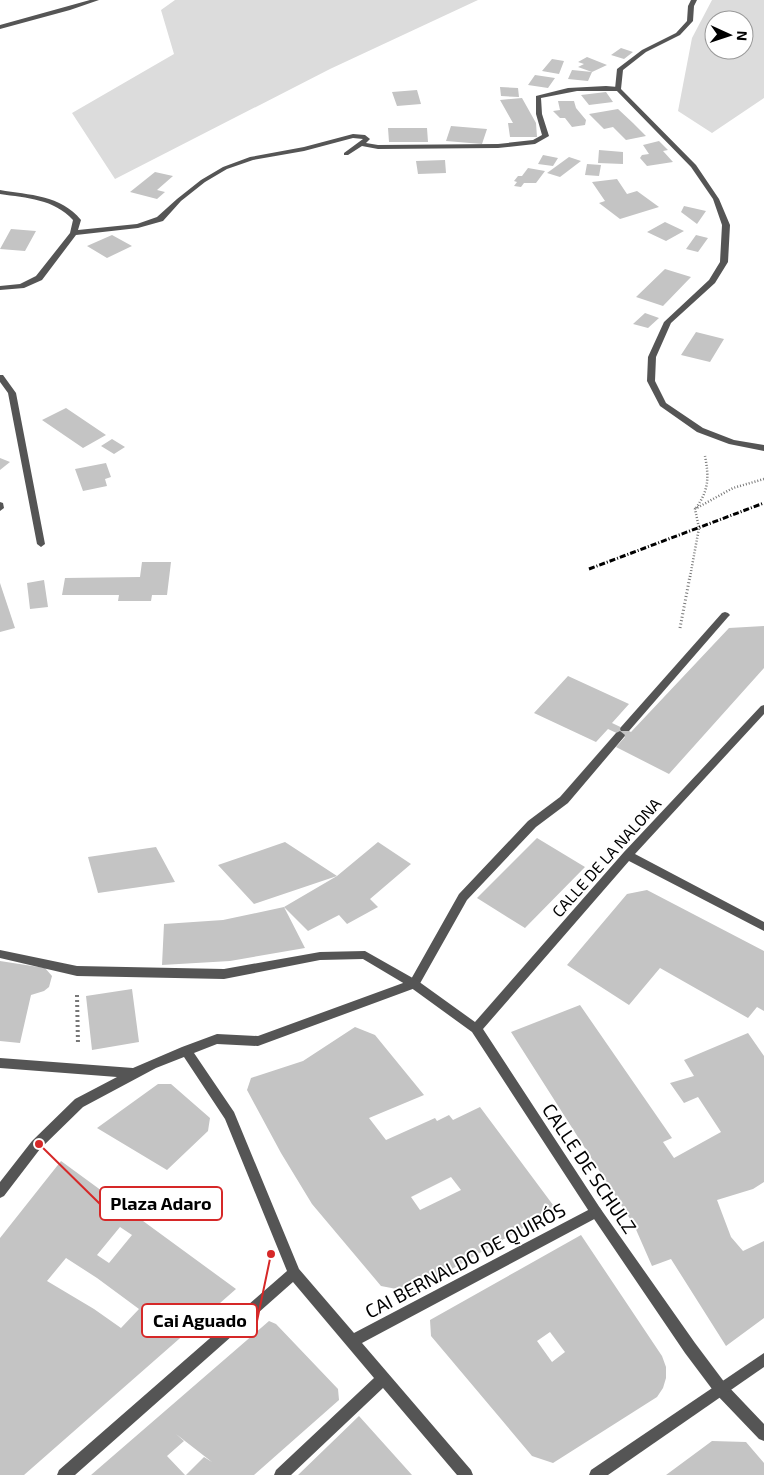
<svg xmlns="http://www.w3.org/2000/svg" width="764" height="1475" viewBox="0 0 764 1475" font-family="'Exo 2',sans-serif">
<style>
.green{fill:#dcdcdc;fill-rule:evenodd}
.building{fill:#c4c4c4;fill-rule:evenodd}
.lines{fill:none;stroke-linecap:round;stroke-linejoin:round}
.path-far2{stroke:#777;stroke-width:2.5;stroke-dasharray:1 2;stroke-linecap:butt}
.path-far1{stroke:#777;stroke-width:3;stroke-dasharray:1 2.5;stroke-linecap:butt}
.path{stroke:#777;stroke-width:4;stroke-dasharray:2 3;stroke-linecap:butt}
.service{fill:#555;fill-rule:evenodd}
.pedestrian{fill:#555;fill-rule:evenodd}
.minor{fill:#555;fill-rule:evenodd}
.tertiary{fill:#555;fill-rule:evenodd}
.rail{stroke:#000;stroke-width:3;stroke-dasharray:6 2 1 2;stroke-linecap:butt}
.labels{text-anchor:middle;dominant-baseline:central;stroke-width:4;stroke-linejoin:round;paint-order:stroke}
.street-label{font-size:16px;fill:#000;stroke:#fff}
.near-street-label{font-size:19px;fill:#000;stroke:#fff}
.leader{fill:none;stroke:#d62828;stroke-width:2}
.callout-dot{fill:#d62828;stroke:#fff;stroke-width:2}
.callout{fill:#fff;stroke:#d62828;stroke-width:2}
.callout-label{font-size:18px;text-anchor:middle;font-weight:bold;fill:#000}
</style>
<rect width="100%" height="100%" fill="#fff"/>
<path class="green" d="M175,0H478L330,69L115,179L72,113L174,54L161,10Z
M712,0H764V98L712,133L678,111L692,38ZM714,20H744V50H714Z"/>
<path class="building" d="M621,48L633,52L624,59L611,55Z
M587,57L607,65L592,72L578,67L584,64L578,62Z
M552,59L564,61L559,74L542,71Z
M572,70L592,72L588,81L568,79Z
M535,75L555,78L548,88L528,85Z
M500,87L518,88L519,97L501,96Z
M417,90L421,104L397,106L392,92Z
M606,92L613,102L589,105L581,95Z
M522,98L536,123L537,137H510L508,123H513L500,100Z
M558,101H574L576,108L586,120L585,125L572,127L565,118H560L553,111L560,110Z
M618,109L633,123L646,136L626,140L613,127L604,129L589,114Z
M451,126L487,129L482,144L446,141Z
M388,128H427L428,142H389Z
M659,141L668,150L663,151L673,162L647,166L640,158L642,155L649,154L643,145Z
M599,150L623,152V164L598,163Z
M543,155L558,158L553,166L538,164Z
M569,157L581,161L560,177L547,173Z
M445,160L446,173L418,174L416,161Z
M587,164L601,165L599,176L585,175Z
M528,168L545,171L536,183H524L521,187L514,186L517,182L514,181L518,176H522Z
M155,172L173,176L157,190L165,192L157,199L130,192Z
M617,179L627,194L637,191L659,207L620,219L599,203L605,201L592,182Z
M684,206L706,211L697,224L681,212Z
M665,222L684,231L666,241L647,232Z
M11,229L36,231L25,251L0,249Z
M112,235L132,246L107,258L87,246Z
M696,235L708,238L698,252L686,249Z
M665,269L691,277L663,306L636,297Z
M645,313L659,318L648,328L633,324Z
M696,332L724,339L710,362L681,355Z
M66,408L106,435L83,448L42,420Z
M112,439L125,447L114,454L101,446Z
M0,458L10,462L0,470Z
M106,463L111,477L105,479L107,486L83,491L75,469Z
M142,562H171L167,595H152L151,601H118L119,595H62L65,578L140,577Z
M44,580L48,607L30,609L27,583Z
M0,583L15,628L0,632Z
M764,626V668L669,774L616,747L625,737L608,729L596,742L534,713L568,676L629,704L612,723L631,732L729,628Z
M537,838L585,867L525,928L477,898Z
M285,842L337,876L378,842L411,864L370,899L378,907L347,924L339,915L308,931L284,907L305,948L230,961L162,965L164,924L223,920L284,907L337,876L254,904L218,865Z
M156,847L175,882L98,893L88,857Z
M647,890L764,951V1011L757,1007L748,1018L660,968L629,1005L567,965L627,894Z
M0,961L45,968L52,976L49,987L44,991L31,995L20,1043L0,1041Z
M132,989L139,1042L92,1050L86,996Z
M580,1005L672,1138L663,1142L674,1158L721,1132L698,1097L684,1103L670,1083L694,1076L684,1060L748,1033L764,1056V1182L753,1189L717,1200L731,1237L743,1251L764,1241V1318L726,1346L671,1259L652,1266L634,1225L511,1032Z
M355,1027L375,1035L424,1095L369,1118L386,1140L435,1118L437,1121L449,1115L453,1120L480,1107L556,1209L412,1292L381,1286L312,1204L281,1153L247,1090L251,1078L303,1061ZM451,1177L461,1190L420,1210L411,1197Z
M158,1084H171L210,1118L208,1131L167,1170L97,1128Z
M61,1161L236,1289L24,1475H0V1238ZM120,1227L132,1235L109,1263L97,1255ZM66,1258L97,1278L139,1309L121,1328L94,1309L47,1281Z
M581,1235L662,1356L666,1367V1378L663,1388L657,1397L553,1463L532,1456L431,1336L430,1320ZM550,1332L565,1352L552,1362L537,1341Z
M269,1321L276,1324L338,1389L339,1400L254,1475H186L204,1457L212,1462L176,1434L184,1441L167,1456L185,1475H91Z
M359,1416L412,1475H298Z
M712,1441L746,1442L764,1463V1475H666Z"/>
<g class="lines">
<path class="path-far2" d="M696,508C709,490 709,477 705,456
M690,577L699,528L695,509L733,488L764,479"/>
<path class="path-far1" d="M680,628L690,576"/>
<path class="path" d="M77,995L78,1044"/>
<path class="service" d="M606,86L618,87L621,89L618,91H577L541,98L542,114L549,136L535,144L498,148L378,149L362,146L348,155H344V153L363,139L353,138L304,151L253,160L227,169L205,182L181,201L163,221L138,228L76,235L42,280L24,288L0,290V286L20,284L36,276L70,233L73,220C54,199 27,198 0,194V190C29,195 61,195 81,220L78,230L137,224L157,217L177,199L201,180L223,167L250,157L304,147L353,134L365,135L370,139L366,143L378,145L498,144L533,140L542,135L536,114V96L568,88Z
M0,502L3,503L4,508L0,511Z
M725,612L728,613L730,615L728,617L629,731H621L620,729L621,727L722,613Z
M620,731L625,735L624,737L568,803L536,827L467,900L418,987L414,989L410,987L408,984L410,981L459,894L528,821L560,797L616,733Z"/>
<path class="pedestrian" d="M414,979L418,981L420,984L418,987L258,1046L217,1044L194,1053L234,1112L299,1269L354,1333L592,1208L596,1206L600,1208L602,1212L600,1216L362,1343L471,1470L473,1475H457L383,1388L291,1475H274L276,1470L374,1378L293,1282L75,1475H57L59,1470L287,1271L225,1119L184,1057L156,1068L83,1107L40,1149L4,1196L0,1198V1182L32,1141L75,1099L117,1077L0,1068V1058L133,1068L182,1047L217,1034L258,1036Z"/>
<path class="minor" d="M90,0H99L70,10L0,29V25Z
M691,0H697L694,6L693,21L680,35L646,52L623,70L621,89L696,165L719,199L730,225L728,262L715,283L671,323L656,357L655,381L666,403L703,428L734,440L764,445V451L729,444L697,432L660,406L647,381L648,357L664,322L709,280L720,262L722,225L713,199L691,167L615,89L617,69L642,50L676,33L687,21L688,6Z
M0,375H3L16,393L45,544L41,547L37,544L8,393L0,382Z
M764,705V714L635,854L764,922V931L629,861L483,1029L600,1208L695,1343L725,1383L764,1424V1441L759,1439L715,1393L685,1353L592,1216L472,1032L410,987L363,959L320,960L224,979L77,976L0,958V950L77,966L224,969L320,952L365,951L418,981L475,1022L624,852L761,706Z"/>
<path class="tertiary" d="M764,1353V1367L608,1475H589L591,1470Z"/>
<path class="rail" d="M589,569L764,503"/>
</g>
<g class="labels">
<g class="street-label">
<text transform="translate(606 857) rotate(-48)">CALLE DE LA NALONA</text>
</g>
<g class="near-street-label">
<text transform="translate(590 1168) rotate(56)">CALLE DE SCHULZ</text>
<text transform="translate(465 1260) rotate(-28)">CAI BERNALDO DE QUIRÓS</text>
</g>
</g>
<path class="leader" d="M39 1144L100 1204M271 1254L257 1321"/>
<g class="callout-dot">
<circle cx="39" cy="1144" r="5"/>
<circle cx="271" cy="1254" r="5"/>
</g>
<g class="callout">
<rect x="100" y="1187" width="122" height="33" rx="5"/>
<rect x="142" y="1304" width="115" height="33" rx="5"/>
</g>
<g class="callout-label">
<text x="161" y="1210">Plaza Adaro</text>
<text x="200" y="1327">Cai Aguado</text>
</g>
<g transform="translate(729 35) rotate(93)"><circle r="24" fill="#ffffff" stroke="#999999"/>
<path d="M0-4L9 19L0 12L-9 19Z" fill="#000000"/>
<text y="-8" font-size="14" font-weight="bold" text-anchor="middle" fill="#000000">N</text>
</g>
</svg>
